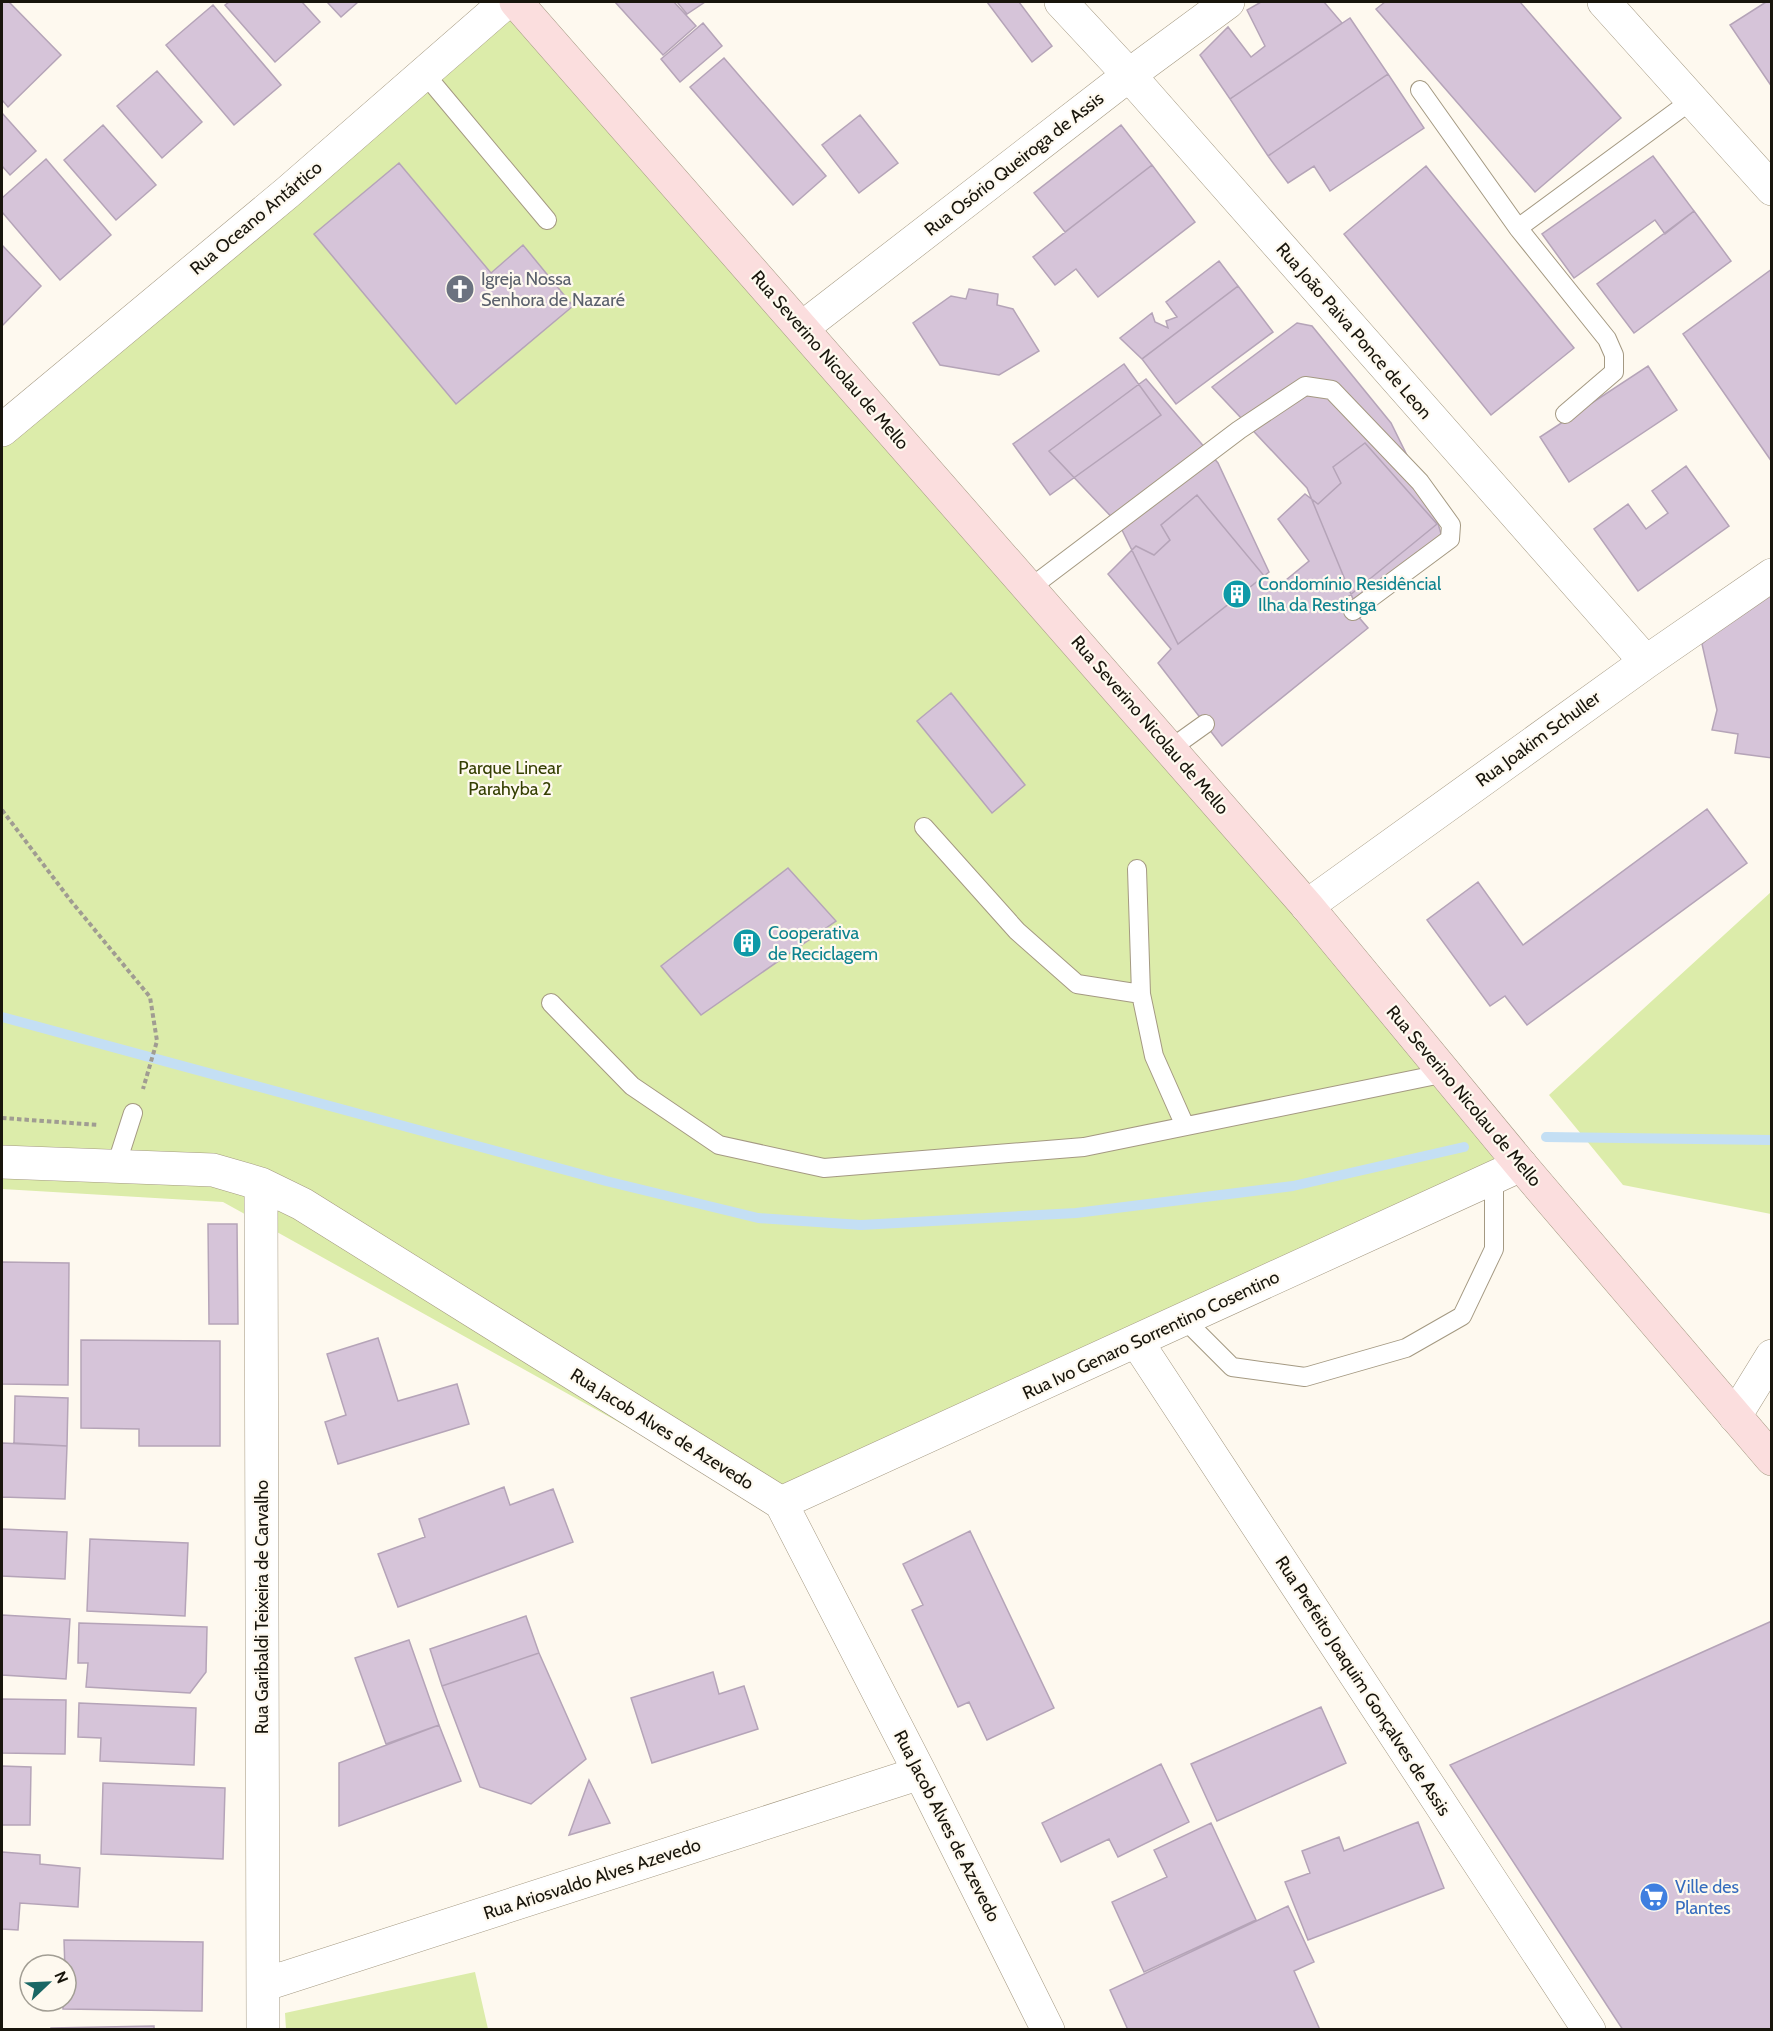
<svg xmlns="http://www.w3.org/2000/svg" width="1773" height="2031" viewBox="0 0 1773 2031" font-family="Cabin,sans-serif">
<style>
.green{fill:#dcecaa}
.lines{fill:none;stroke-linecap:round;stroke-linejoin:round}
.stream{stroke:#c4dff4;stroke-width:10}
.building{fill:#d6c4d9;stroke:#b5a4b8;stroke-width:1.5}
.service-casing{stroke:#a49982;stroke-width:20}
.minor-casing{stroke:#a49982;stroke-width:34}
.tertiary-casing{stroke:#a49982;stroke-width:34}
.secondary-casing{stroke:#a49982;stroke-width:34}
.path{stroke:#a09c92;stroke-width:4;stroke-dasharray:4.5 3;stroke-linecap:butt}
.service{stroke:#fff;stroke-width:18}
.minor{stroke:#fff;stroke-width:33}
.tertiary{stroke:#fff;stroke-width:33}
.secondary{stroke:#fbdede;stroke-width:33}
.labels{text-anchor:middle;dominant-baseline:central;stroke-width:4.5;stroke-linejoin:round;paint-order:stroke}
.street-label{font-size:18px;fill:#18150c;stroke:#fef9ef}
.worship-label{font-size:18px;fill:#5b616d;stroke:#fef9ef;text-anchor:start}
.culture-label{font-size:18px;fill:#0d838f;stroke:#fef9ef;text-anchor:start}
.park-label{font-size:18px;fill:#353f02;stroke:#fef9ef}
.shop-label{font-size:18px;fill:#366cbe;stroke:#fef9ef;text-anchor:start}
</style>
<rect width="100%" height="100%" fill="#fef9ef"/>
<path class="green" d="M504,2L1526,1172L780,1512L223,1202L2,1189V424Z
M1771,892V1214L1623,1185L1549,1095Z
M475,1972L488,2029H286L285,2013Z"/>
<g class="lines">
<path class="stream" d="M2,1017L606,1181L758,1218L861,1225L1076,1213L1293,1186L1464,1147
M1546,1137L1772,1140"/>
</g>
<path class="building" d="M2,2H9L61,55L8,107L2,100Z
M229,2H302L320,22L275,62L225,5Z
M327,2H358L341,17Z
M615,2H674L696,26L663,55Z
M677,2H705L687,14Z
M987,2H1019L1052,46L1032,62Z
M1261,2H1324L1342,23L1230,99L1200,55L1228,27L1251,57L1265,46L1247,10Z
M1385,2H1520L1621,118L1535,192L1376,9Z
M1766,2H1772V87L1730,25Z
M213,5L281,85L234,125L166,45Z
M1350,18L1388,74L1268,156L1230,99Z
M703,23L722,46L680,82L661,59Z
M724,58L826,176L793,205L690,87Z
M157,71L202,122L162,158L117,106Z
M1388,74L1424,128L1330,191L1314,166L1288,183L1268,156Z
M2,113L36,151L10,175L2,166Z
M860,115L898,163L859,193L822,145Z
M103,125L156,185L116,220L64,160Z
M1121,125L1152,165L1065,232L1034,193Z
M1653,156L1694,211L1665,234L1655,220L1574,278L1542,234Z
M46,159L111,235L60,280L2,212V198Z
M399,163L491,273L523,245L573,306L456,404L314,234Z
M1152,165L1195,222L1098,297L1076,269L1055,285L1033,257Z
M1426,166L1574,348L1491,415L1344,234Z
M1694,211L1731,261L1634,333L1597,284Z
M2,245L41,286L2,326Z
M1219,261L1238,286L1142,359L1120,338L1152,313L1155,322L1168,328L1166,321L1177,317L1166,302Z
M1772,269V462L1683,334Z
M1238,286L1273,332L1176,404L1142,359Z
M969,289L998,294L997,305L1013,309L1039,351L999,375L940,365L913,323L951,296L966,299Z
M1297,323L1312,326L1391,423L1434,510L1442,537L1353,599L1307,488L1212,387Z
M1124,364L1161,415L1050,495L1013,444Z
M1648,366L1677,410L1569,482L1540,437Z
M1146,379L1218,463L1269,572L1178,644L1120,526L1049,451Z
M1365,443L1437,524L1344,600L1368,628L1222,746L1158,663L1171,649L1108,574L1136,546L1154,555L1170,540L1161,525L1197,495L1275,589L1309,561L1278,519L1305,494L1318,504L1341,483L1333,467Z
M1686,466L1729,526L1638,591L1594,529L1628,504L1646,529L1668,513L1652,491Z
M1772,577V758L1735,753L1738,734L1712,730L1717,710L1702,644Z
M951,693L1025,785L992,813L917,721Z
M1707,809L1747,863L1527,1025L1505,996L1490,1006L1427,920L1478,882L1523,945Z
M788,868L836,921L701,1015L661,966Z
M208,1224H237L238,1324H209Z
M2,1262L69,1263L68,1385L2,1384Z
M378,1338L398,1401L457,1384L469,1424L338,1464L325,1422L346,1415L327,1354Z
M81,1340L220,1341V1446H139V1429L81,1428Z
M15,1396L68,1398L67,1446L14,1443Z
M2,1443L67,1446L65,1499L2,1497V1514Z
M504,1487L510,1505L553,1489L573,1542L398,1607L378,1554L425,1537L419,1519Z
M2,1529L67,1532L65,1579L2,1576Z
M970,1531L1054,1708L987,1740L969,1702L958,1707L912,1610L923,1605L903,1564Z
M90,1539L188,1543L185,1616L87,1611Z
M2,1615L70,1619L66,1679L2,1675Z
M526,1616L539,1653L442,1686L430,1649Z
M1772,1621V2030H1623L1450,1765Z
M79,1623L207,1627L206,1672L190,1693L86,1687L88,1663H78Z
M409,1640L439,1725L386,1744L355,1658Z
M539,1653L586,1759L531,1804L480,1787L442,1686Z
M713,1672L719,1694L744,1686L758,1729L652,1763L631,1698Z
M2,1699L66,1700L65,1754L2,1753Z
M79,1703L196,1708L194,1765L100,1761L101,1738L78,1737Z
M1321,1707L1346,1763L1217,1821L1191,1764Z
M439,1725L461,1781L339,1826V1763Z
M1161,1764L1189,1822L1118,1857L1109,1839L1061,1862L1042,1823Z
M2,1766L31,1767L30,1825H2Z
M589,1780L610,1823L569,1835Z
M103,1783L225,1788L223,1859L101,1854Z
M1418,1822L1444,1888L1308,1940L1285,1882L1310,1873L1302,1851L1339,1837L1344,1851Z
M1211,1823L1256,1920L1144,1972L1112,1902L1167,1877L1154,1850Z
M2,1852L40,1855V1864L80,1868L78,1907L20,1903L18,1930L2,1929Z
M1288,1906L1314,1962L1294,1971L1320,2030H1128L1110,1990Z
M64,1940L203,1942L202,2011L63,2009V2001H66Z
M154,2026V2030H51V2028Z"/>
<g class="lines">
<g class="service-casing">
<path id="service" d="M424,73L547,220
M1420,90L1518,228
M1565,414L1614,372V355L1607,339L1518,228L1692,100
M1030,588L1239,430L1305,386L1332,390L1420,482L1451,525L1450,539L1353,611
M1170,749L1205,724
M924,827L1017,931L1077,984L1141,994
M1137,869L1141,994L1154,1056L1185,1126
M551,1003L632,1086L719,1145L824,1168L1084,1147L1446,1073
M116,1166L133,1113
M1185,1320L1232,1367L1305,1377L1406,1348L1462,1316L1494,1249V1178"/>
</g>
<g class="minor-casing">
<path id="minor" d="M1061,2L1129,75L1646,662
M802,328L1129,75L1228,2
M2,430L288,192L506,2
M1307,906L1646,662L1772,575
M2,1162L213,1170L261,1184L302,1204L781,1503L920,1773L1048,2030
M261,1184L263,2030
M1137,1342L1589,2030
M1735,1416L1772,1356
M781,1503L1521,1165
M263,1985L920,1773"/>
</g>
<g class="tertiary-casing">
<path id="tertiary" d="M1604,2L1772,189"/>
</g>
<g class="secondary-casing">
<path id="secondary" d="M516,2L1307,906L1521,1165L1772,1459"/>
</g>
<path class="path" d="M2,810L71,901L150,997L157,1041L143,1089
M2,1118L99,1125"/>
<use href="#service" class="service"/>
<use href="#minor" class="minor"/>
<use href="#tertiary" class="tertiary"/>
<use href="#secondary" class="secondary"/>
</g>
<defs>
<g id="church-disc" transform="scale(1.5)"><circle r="9.5" fill="#6b7280" stroke="#fef9ef"/><path d="M-1.2-6h2.4v3.5h3.3v2.4h-3.3V6h-2.4V-.1h-3.3v-2.4h3.3Z" fill="#fff"/></g>
<g id="building-disc" transform="scale(1.5)"><circle r="9.5" fill="#0f9aa8" stroke="#fef9ef"/><path d="M-4-6H4V6H1V3H-1V6H-4ZM-2.5-4.3h1.7v1.8h-1.7ZM.8-4.3h1.7v1.8H.8ZM-2.5-1h1.7V.8h-1.7ZM.8-1h1.7V.8H.8Z" fill="#fff"/></g>
<g id="supermarket-disc" transform="scale(1.5)"><circle r="9.5" fill="#3f7fe0" stroke="#fef9ef"/><path d="M-6-5.5h2.5l.6 2H6L4.5 2H-2.5L-4.4-4H-6ZM-1.5 3.2a1.3 1.3 0 1 0 .1 0ZM3 3.2a1.3 1.3 0 1 0 .1 0Z" fill="#fff"/></g>
</defs>
<g fill-rule="evenodd">
<use href="#church-disc" x="460" y="289"/>
<use href="#building-disc" x="1237" y="594"/>
<use href="#building-disc" x="747" y="943"/>
<use href="#supermarket-disc" x="1654" y="1897"/>
</g>
<g class="labels">
<g class="street-label">
<text transform="translate(1014 164) rotate(-38)">Rua Osório Queiroga de Assis</text>
<text transform="translate(256 218) rotate(-40)">Rua Oceano Antártico</text>
<text transform="translate(1354 331) rotate(49)">Rua João Paiva Ponce de Leon</text>
<text transform="translate(830 360) rotate(49)">Rua Severino Nicolau de Mello</text>
<text transform="translate(1150 725) rotate(49)">Rua Severino Nicolau de Mello</text>
<text transform="translate(1538 739) rotate(-36)">Rua Joakim Schuller</text>
<text transform="translate(1464 1096) rotate(50)">Rua Severino Nicolau de Mello</text>
<text transform="translate(1151 1335) rotate(-25)">Rua Ivo Genaro Sorrentino Cosentino</text>
<text transform="translate(662 1429) rotate(32)">Rua Jacob Alves de Azevedo</text>
<text transform="translate(262 1607) rotate(-90)">Rua Garibaldi Teixeira de Carvalho</text>
<text transform="translate(1363 1686) rotate(57)">Rua Prefeito Joaquim Gonçalves de Assis</text>
<text transform="translate(947 1826) rotate(63)">Rua Jacob Alves de Azevedo</text>
<text transform="translate(592 1879) rotate(-18)">Rua Ariosvaldo Alves Azevedo</text>
</g>
<g class="worship-label">
<text x="481" y="279">Igreja Nossa<tspan x="481" dy="21">Senhora de Nazaré</tspan></text>
</g>
<g class="culture-label">
<text x="1258" y="584">Condomínio Residêncial<tspan x="1258" dy="21">Ilha da Restinga</tspan></text>
<text x="768" y="933">Cooperativa<tspan x="768" dy="21">de Reciclagem</tspan></text>
</g>
<g class="park-label">
<text x="510" y="768">Parque Linear<tspan x="510" dy="21">Parahyba 2</tspan></text>
</g>
<g class="shop-label">
<text x="1675" y="1887">Ville des<tspan x="1675" dy="21">Plantes</tspan></text>
</g>
</g>
<rect width="1773" height="2031" fill="none" stroke="#18150c" stroke-width="6"/>
<g transform="translate(48 1983) rotate(67)"><circle r="28" fill="#fef9ef" stroke="#a29e94" stroke-width="1.5"/>
<path d="M0-4.5L10 22L0 15L-10 22Z" fill="#196765"/>
<text y="-9" font-size="16" font-weight="bold" text-anchor="middle" fill="#18150c">N</text>
</g>
</svg>
